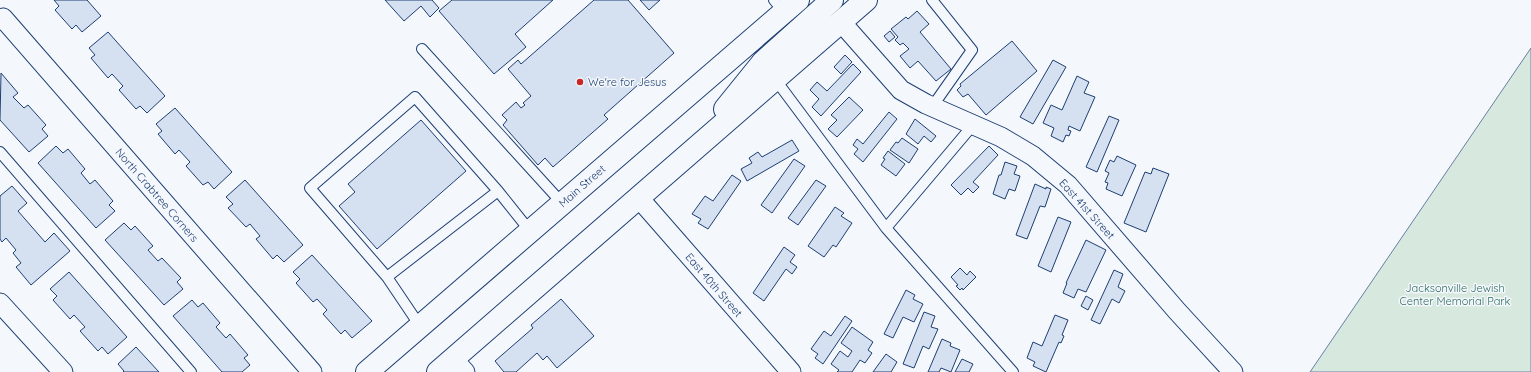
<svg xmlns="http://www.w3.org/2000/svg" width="1531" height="372" viewBox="0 0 1531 372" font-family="Quicksand,sans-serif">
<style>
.green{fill:#d7e8df;stroke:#687fa3}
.building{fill:#d5e0f0;stroke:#1d3f73}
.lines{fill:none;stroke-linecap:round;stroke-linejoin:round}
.lane-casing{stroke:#1d3f73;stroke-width:12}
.street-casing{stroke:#1d3f73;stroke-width:21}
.primary-casing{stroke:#1d3f73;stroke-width:24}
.lane{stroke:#f4f7fb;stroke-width:10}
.street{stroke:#f4f7fb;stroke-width:19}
.primary{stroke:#f4f7fb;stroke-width:22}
.poi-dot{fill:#c62828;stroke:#f4f7fb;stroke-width:1.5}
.labels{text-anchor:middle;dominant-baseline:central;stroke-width:3;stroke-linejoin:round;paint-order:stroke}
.poi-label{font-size:11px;fill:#1d3f73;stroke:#f4f7fb;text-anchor:start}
.street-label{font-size:11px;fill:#1d3f73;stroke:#f4f7fb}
.park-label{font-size:11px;fill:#2c6c60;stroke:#f4f7fb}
</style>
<rect width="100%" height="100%" fill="#f4f7fb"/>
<path class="green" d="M1531,48V372H1310Z"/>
<path class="building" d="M54,0H87L101,16L82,32L76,25L72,29L55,10L59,6Z
M385,0H432L439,8L430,17L421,6L404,21Z
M452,0H553L515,34L526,47L494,74L439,11Z
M594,0H628L674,53L604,115L608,119L553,167L545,158L538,165L503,125L507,120L502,115L516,102L521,108L525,105L523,103L531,96L508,69L518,60L521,64Z
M640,0H660L649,10Z
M917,11L929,24L920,32L951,69L936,81L918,61L910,68L900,56L909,49L903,43L900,45L895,40L898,37L891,29L906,17L908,19Z
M890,31L895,37L889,42L884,36Z
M108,32L165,96L147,113L140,106L136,109L119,90L123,86L112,74L108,78L91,58L95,55L89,48Z
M1012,41L1037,71L986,115L968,94L963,97L957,90L961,86L960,84Z
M845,55L852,62L841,74L834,67Z
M1053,60L1066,67L1033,124L1020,117Z
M853,64L861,72L821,116L812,107L819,99L810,90L817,82L827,91Z
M1,73L18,93L13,97L24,108L28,105L46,125L42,129L48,136L29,152L0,120Z
M1077,76L1089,82L1084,93L1095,97L1080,131L1069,126L1068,130L1071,131L1069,136L1066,135L1063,142L1051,136L1054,128L1043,123L1051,105L1062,110Z
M849,97L863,110L837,137L828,129L837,120L831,115Z
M175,108L232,172L214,189L208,182L203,185L186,166L190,162L179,150L175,154L158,134L162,131L156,124Z
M889,112L897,119L863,162L854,154L858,149L853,145L857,139L863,144Z
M1109,116L1119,120L1097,172L1086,167Z
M915,119L936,136L931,142L924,136L918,144L906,134Z
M421,120L466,171L377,249L339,206L355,192L348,184Z
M902,138L918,149L909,163L890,150L896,142L898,143Z
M792,140L799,151L747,181L741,169L752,163L749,158L758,152L762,157Z
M56,146L63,153L68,149L85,169L81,173L90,184L95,180L113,201L109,205L115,211L96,228L38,163Z
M989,146L998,155L973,182L979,187L973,193L968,188L961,195L951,185Z
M888,151L905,164L896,176L881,165L885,159L883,158Z
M1117,156L1136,165L1122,196L1106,189L1108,183L1105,182L1109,173L1105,171L1110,160L1114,162Z
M794,159L805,166L772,213L761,205Z
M1005,162L1017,166L1014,174L1020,176L1015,191L1009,189L1005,199L993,194L999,175H1001Z
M1153,168L1169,174L1146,232L1124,223L1145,172L1151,174Z
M732,175L741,181L708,229L698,223L701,219L692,214L705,196L713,201Z
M245,180L303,245L284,262L277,255L273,259L256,239L260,236L250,224L246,227L228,208L233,204L226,197Z
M816,180L826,186L798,225L788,218Z
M1035,184L1046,189V187L1051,189L1045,207L1040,206L1027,239L1016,235Z
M12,186L27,203L18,211L45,242L54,233L70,251L31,285L16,267L21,263L13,253L16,250L6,238L2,242L0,239V196Z
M835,207L844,213L841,216L852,223L836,247L833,245L824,257L808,246Z
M1058,217L1071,222L1051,272L1038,266Z
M124,223L131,230L135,226L153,246L148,250L158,261L162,258L181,278L177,282L183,289L164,305L105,240Z
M1086,240L1106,250L1086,292L1078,289L1074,298L1063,293L1067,283H1066Z
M784,247L795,255L790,262L797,267L792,274L786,269L764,301L753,293Z
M312,255L372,321L352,338L345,330L341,334L323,314L327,310L317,299L313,302L296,283L300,279L293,272Z
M960,268L967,275L970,271L976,277L963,290L962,288L960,290L956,286L958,285L951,277Z
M1114,270L1123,274L1118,287L1125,291L1119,303L1112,299L1100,324L1091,320Z
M69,272L127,337L108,354L102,347L98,351L80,331L85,327L74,315L70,319L53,300L57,296L50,289Z
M906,290L915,295L913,299L923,304L914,322L903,317L893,338L884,334Z
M1086,296L1093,300L1088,310L1081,306Z
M561,299L594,336L557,368L547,356L543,360L537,353L516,372H504L495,361L533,328L531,325Z
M192,300L198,307L203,303L220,323L216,327L226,338L230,334L248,355L244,358L250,365L242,372H222L173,316Z
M924,312L935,316L931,327L938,329L929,349L923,346L914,368L903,364Z
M1055,315L1068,320L1062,335L1064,336L1061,343L1059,342L1046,372L1033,366L1035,362L1027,358L1033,342L1042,346Z
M845,316L852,321L823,364L815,358L818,354L811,349L824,331L831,336Z
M852,327L873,342L868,350L872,353L865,363L860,360L852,372H837L839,370L831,364L840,351L848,357L852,351L841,343Z
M942,339L951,343L950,346L960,350L951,372L941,368L939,372H928Z
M136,347L159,372H123L124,371L118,364Z
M886,354L897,362L891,372H873Z
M962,359L973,364L969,372H955Z"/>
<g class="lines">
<g class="lane-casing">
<path id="lane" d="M774,0L784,12
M932,0L972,50L932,107
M422,49L562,203
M775,79L886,228L1013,372
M0,152L191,372
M498,191L530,231
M886,228L973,125
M387,277L310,188L415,97L498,191L387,277L420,326"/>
</g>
<g class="street-casing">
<path id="street" d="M0,20L3,18L312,372
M841,22L901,90L926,104L1001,137L1033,156L1068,185L1177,311L1233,372
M638,197L791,372
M0,303L63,372
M453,359L465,372"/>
</g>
<g class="primary-casing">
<path id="primary" d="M725,109L763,62L832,0
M367,372L798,0
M438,372L866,0"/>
</g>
<use href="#lane" class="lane"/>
<use href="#street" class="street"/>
<use href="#primary" class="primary"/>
</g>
<circle class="poi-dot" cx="580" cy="82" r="4"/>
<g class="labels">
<g class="poi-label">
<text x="588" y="82">We're for Jesus</text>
</g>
<g class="street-label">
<text transform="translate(582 186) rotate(-41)">Main Street</text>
<text transform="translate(157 195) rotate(49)">North Crabtree Corners</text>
<text transform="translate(1087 209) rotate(48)">East 41st Street</text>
<text transform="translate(714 285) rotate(49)">East 40th Street</text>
</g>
<g class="park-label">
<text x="1455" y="288">Jacksonville Jewish<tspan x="1455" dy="13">Center Memorial Park</tspan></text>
</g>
</g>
</svg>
